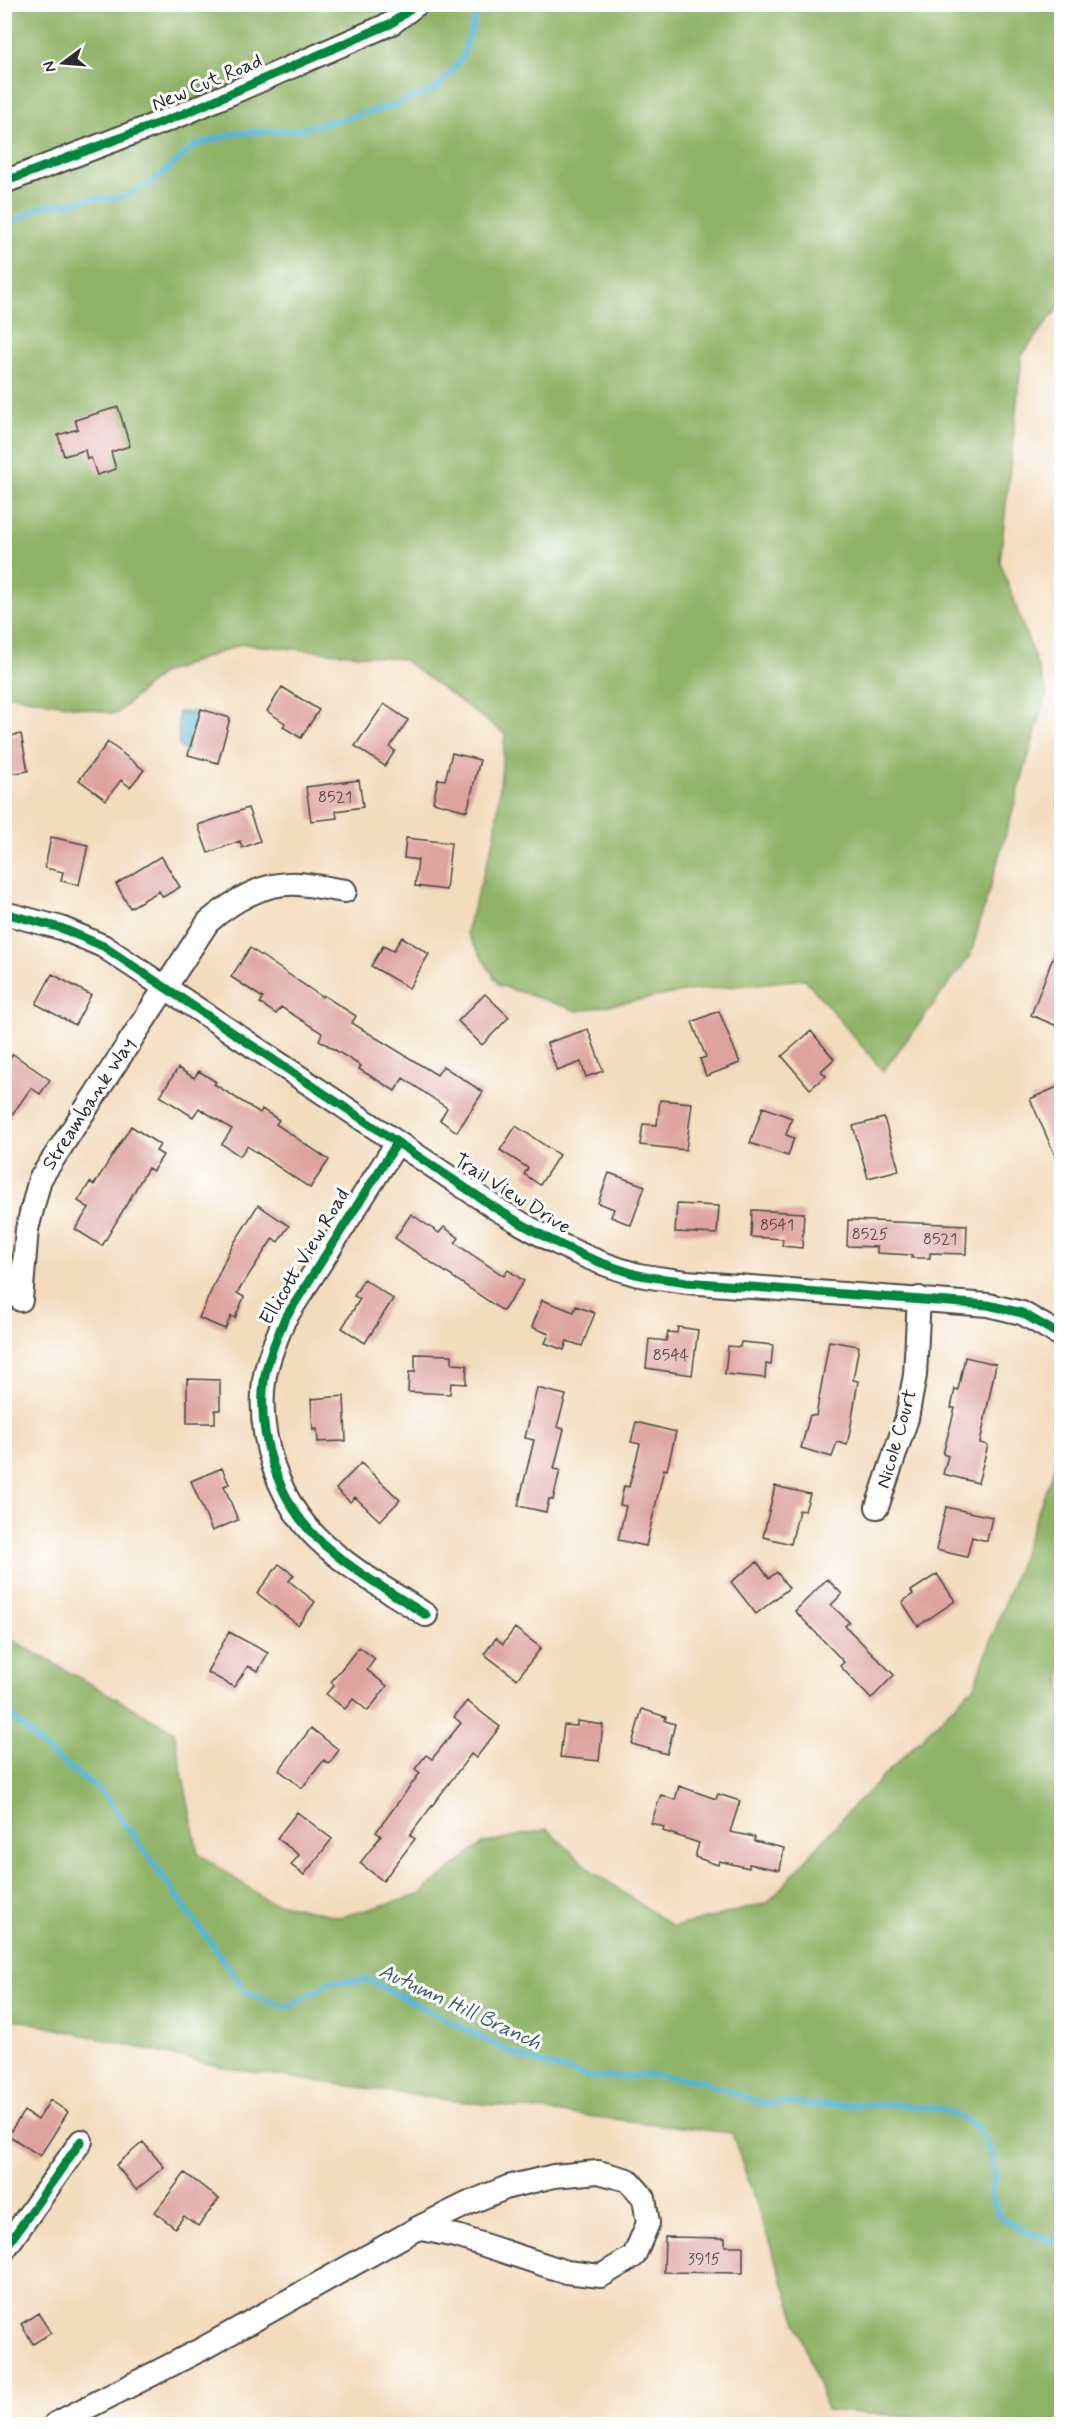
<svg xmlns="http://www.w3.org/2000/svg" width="1066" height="2429" viewBox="0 0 1066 2429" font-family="Mynerve,sans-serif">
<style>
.forest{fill:#8fb266;stroke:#5d6e48;stroke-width:1.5}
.water{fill:#54b5d3;stroke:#40707f;stroke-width:1.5}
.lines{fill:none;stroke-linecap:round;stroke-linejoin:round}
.stream{stroke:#54b5d3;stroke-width:6}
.building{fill:#dda39f}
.minor-casing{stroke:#494641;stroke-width:26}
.minor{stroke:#fff;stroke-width:22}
.cycleway-casing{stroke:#fff;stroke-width:13}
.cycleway{stroke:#00873e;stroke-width:9}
.labels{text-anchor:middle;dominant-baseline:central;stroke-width:6;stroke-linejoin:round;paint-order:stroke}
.number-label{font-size:16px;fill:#584948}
.street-label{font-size:20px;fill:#2b2b2b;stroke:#fff}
.water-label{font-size:21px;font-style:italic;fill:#3b626e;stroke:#fff}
</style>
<rect width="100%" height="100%" fill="#fff"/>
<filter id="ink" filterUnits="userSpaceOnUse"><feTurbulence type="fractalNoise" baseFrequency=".0167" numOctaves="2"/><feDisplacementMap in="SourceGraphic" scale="12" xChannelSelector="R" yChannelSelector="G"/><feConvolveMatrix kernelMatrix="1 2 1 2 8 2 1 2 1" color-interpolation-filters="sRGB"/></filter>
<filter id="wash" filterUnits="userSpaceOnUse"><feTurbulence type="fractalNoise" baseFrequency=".008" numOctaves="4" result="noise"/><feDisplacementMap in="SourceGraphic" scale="24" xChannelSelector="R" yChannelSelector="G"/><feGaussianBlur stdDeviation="1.35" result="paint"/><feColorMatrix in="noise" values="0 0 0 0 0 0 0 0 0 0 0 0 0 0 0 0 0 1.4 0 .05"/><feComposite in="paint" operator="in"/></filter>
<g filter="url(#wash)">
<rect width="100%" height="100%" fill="#f3dcbd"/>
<path class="forest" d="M4,5H1061V304L1022,355L1000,562L1047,693L970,956L883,1071L805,979L689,991L578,1011L499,985L466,932L495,836L505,734L402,659L242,644L161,674L116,714L5,694Z
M1061,1448V2424H987L827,2410L732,2133L441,2099L232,2069L5,2017V1636L174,1731L198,1853L268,1901L341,1917L419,1895L482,1844L547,1829L591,1870L674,1927L768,1903L845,1815L975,1685Z"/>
<path class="water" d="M178,712H196L186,753L179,746Z"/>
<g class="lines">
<path class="stream" d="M4,227L38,208L89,199L126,197L158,178L196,145L236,133L297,130L351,117L398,104L439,87L462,58L480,4
M4,1708L44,1748L102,1792L247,1993L288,2007L331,1982L369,1980L520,2057L593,2078L654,2075L702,2081L758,2102L818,2105L891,2104L942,2109L974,2124L991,2149L995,2177L991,2194L1000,2217L1027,2232L1062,2244"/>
</g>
<g id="blocks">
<path class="building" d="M118,407L130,446L111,452L116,469L97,475L91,458L87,459L85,450L64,456L58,435L78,429L75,420Z
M282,687L319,710L301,738L283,727L285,723L267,711Z
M384,704L408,720L390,747L395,751L385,766L355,746Z
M201,709L230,718L218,763L188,755Z
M21,734L28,771L4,775V737Z
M108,742L144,770L130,787L121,780L106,800L79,780Z
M452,753L480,760L467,811L433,802L438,779L445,780Z
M359,780L363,807L336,811L337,818L311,821L306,787Z
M248,808L260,841L242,848L240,841L208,853L198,825Z
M51,837L88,845L79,885L61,881L63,872L45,868Z
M406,838L451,843L446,890L415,886L418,860L404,858Z
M161,856L180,887L163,897L159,891L130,908L116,884Z
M402,937L429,954L409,988L371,966L383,946L393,951Z
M1060,939L1062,940V1028L1031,1015Z
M250,948L322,997L323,995L356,1016L352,1023L437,1075L443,1066L483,1092L457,1132L440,1120L447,1108L403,1078L395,1091L359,1069L361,1066L319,1040L322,1033L281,1007L276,1014L260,1003L263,998L231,977Z
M52,974L91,995L75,1025L36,1004Z
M485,994L509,1017L482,1045L458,1021Z
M719,1011L740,1063L706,1076L700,1059L706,1057L692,1022Z
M588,1029L603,1071L586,1077L581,1062L557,1071L547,1043Z
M811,1031L834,1059L821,1071L826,1076L810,1089L782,1056Z
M13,1054L50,1080L40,1094L31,1088L4,1126V1066Z
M178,1068L194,1078L199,1071L216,1082L214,1084L260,1113L262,1109L279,1120L276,1124L329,1160L310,1188L247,1146L240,1156L222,1144L232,1129L199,1108L193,1117L160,1096Z
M1062,1085V1171L1030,1099Z
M660,1100L692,1103L686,1150L640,1145L643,1124L657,1125Z
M763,1107L792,1118L786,1135L794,1138L788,1156L750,1143Z
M884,1118L899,1170L868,1178L853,1126Z
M131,1126L160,1145L156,1151L163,1155L153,1171L148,1168L102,1246L75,1229L89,1208L78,1201L90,1182L94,1185Z
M516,1126L559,1155L540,1185L524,1174L528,1168L500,1150Z
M609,1173L645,1186L631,1225L611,1217L614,1209L598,1203Z
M677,1204L719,1206L717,1234L675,1232Z
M258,1205L289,1226L278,1242L273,1238L237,1293L244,1297L235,1318L231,1316L225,1329L199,1318L229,1251Z
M752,1210L804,1213L802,1248L782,1246L783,1239L751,1237Z
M411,1214L439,1233L444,1227L459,1238L455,1243L504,1276L508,1270L524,1281L503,1311L395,1238Z
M848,1220L967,1225L966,1254L930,1253V1258H911L912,1255L877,1253V1247L847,1246Z
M364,1279L393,1299L365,1343L342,1328L360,1299L354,1296Z
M542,1300L574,1312L576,1306L595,1313L582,1346L567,1341L564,1350L545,1343L549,1334L532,1327Z
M678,1327L698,1330L692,1375L646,1368L649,1339L666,1341L668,1332L677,1333Z
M829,1341L859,1346L853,1380L858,1381L850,1431L847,1445L837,1442L832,1457L801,1448L810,1415L816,1416Z
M741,1342L773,1345L771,1365L766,1364L765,1378L725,1374L728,1346L740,1347Z
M415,1354L452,1355V1364L467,1365L466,1384L451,1383L450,1394L408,1392L409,1372H415Z
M965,1357L996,1364L980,1443L988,1445L978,1483L943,1474L948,1456L943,1454L955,1408H951L955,1389L958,1390Z
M187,1379L220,1380V1410H215V1423H187Z
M537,1388L566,1395L557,1427L564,1429L554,1469L560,1470L553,1500L549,1499L546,1512L518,1506L534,1440L525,1438Z
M344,1396L346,1441L318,1442L317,1429L313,1430L311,1399Z
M636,1422L676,1432L667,1470L664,1469L646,1546L618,1540L626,1506L620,1505L624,1486L629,1487L640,1444L631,1442Z
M361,1463L400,1500L380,1521L355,1497L350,1502L336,1489Z
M222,1468L229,1484L224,1486L238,1520L212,1531L191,1481Z
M775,1486L810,1494L805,1511L799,1510L791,1544L763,1537Z
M946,1507L992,1517L987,1541L972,1537L967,1557L936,1550Z
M757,1562L769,1578L777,1572L789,1588L756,1614L731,1582Z
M279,1564L294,1575L289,1581L315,1602L298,1625L257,1593Z
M937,1574L955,1601L918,1626L902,1602L913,1594L911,1591Z
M827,1579L842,1594L831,1605L849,1622L845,1626L894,1675L871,1699L840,1666L844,1662L795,1611Z
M515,1628L541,1648L517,1679L484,1654L496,1638L503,1644Z
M229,1632L268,1653L258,1671L248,1666L234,1687L207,1672Z
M359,1647L375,1659L367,1670L387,1686L368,1711L353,1699L345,1709L326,1694L334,1685L331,1682Z
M467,1701L500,1727L476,1758L471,1754L410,1835L415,1839L383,1881L360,1863L381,1836L376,1832L420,1773L415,1769L426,1755L432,1759L461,1723L454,1717Z
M642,1709L666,1717L665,1721L675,1724L667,1754L632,1744Z
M577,1721L603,1725L599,1761L560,1757L564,1725L577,1726Z
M311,1728L339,1750L329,1764L324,1760L302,1788L279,1770Z
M679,1786L716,1799L718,1794L740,1801L730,1832L755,1837L754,1841L784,1848L780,1870L749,1864V1868L719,1861L718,1865L695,1857L699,1843L663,1831L664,1827L651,1823L661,1795L675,1800Z
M297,1812L332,1839L304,1875L291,1865L299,1855L277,1838Z
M50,2100L68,2112L40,2156L8,2135L24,2111L38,2120Z
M143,2142L164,2167L136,2190L116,2165Z
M185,2173L219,2199L198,2226L184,2216L175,2228L155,2212Z
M665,2237L725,2238V2246H743V2273L664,2272Z
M38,2313L51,2333L33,2344L21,2324Z"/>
</g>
</g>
<g filter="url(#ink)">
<use href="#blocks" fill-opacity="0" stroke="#494641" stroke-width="1.5"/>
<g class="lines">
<g class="minor-casing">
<path id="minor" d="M4,182L183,114L392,23L417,4
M4,913L61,928L103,946L497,1209C541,1236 585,1260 635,1274C651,1278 669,1279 686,1282L988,1305L1022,1313L1062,1336
M397,1143L284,1320C276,1340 267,1360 264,1381C257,1435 278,1501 318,1539C350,1570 390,1591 426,1615
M21,1300L27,1229L40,1179L208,922C233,901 263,882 298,884C314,885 330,889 345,891
M877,1507L907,1418L915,1375L919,1298
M4,2250L81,2141
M55,2424L202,2349L418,2228L469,2203L508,2187L554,2176L598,2172L628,2180L644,2198L648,2223L634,2256L601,2276L566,2272L460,2237L418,2228"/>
</g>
<use href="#minor" class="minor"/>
<g class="cycleway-casing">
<path id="cycleway" d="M4,182L183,114L392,23L417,4
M4,913L61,928L103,946L497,1209C541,1236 585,1260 635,1274C651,1278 669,1279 686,1282L988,1305L1022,1313L1062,1336
M397,1143L284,1320C276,1340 267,1360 264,1381C257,1435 278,1501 318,1539C350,1570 390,1591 426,1615
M4,2250L81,2141"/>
</g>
<use href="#cycleway" class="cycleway"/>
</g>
</g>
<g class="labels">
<g class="number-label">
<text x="335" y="797">8521</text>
<text x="777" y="1225">8541</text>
<text x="870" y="1234">8525</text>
<text x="940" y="1239">8521</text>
<text x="671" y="1355">8544</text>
<text x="704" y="2259">3915</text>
</g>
<g class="street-label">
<text transform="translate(207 83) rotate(-23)">New Cut Road</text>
<text transform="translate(89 1104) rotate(-57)">Streambank Way</text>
<text transform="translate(512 1194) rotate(32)">Trail View Drive</text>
<text transform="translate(305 1257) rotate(-59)">Ellicott View Road</text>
<text transform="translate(897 1439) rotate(-74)">Nicole Court</text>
</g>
<g class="water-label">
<text transform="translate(460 2007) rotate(25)">Autumn Hill Branch</text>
</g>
</g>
<rect width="1066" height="2429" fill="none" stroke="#fff" stroke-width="24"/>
<g transform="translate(63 63) rotate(254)" stroke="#ffffff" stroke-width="4.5" paint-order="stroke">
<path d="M0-4.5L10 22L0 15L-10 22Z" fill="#2b2b2b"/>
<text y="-9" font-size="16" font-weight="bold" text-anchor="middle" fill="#2b2b2b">N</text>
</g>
</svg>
